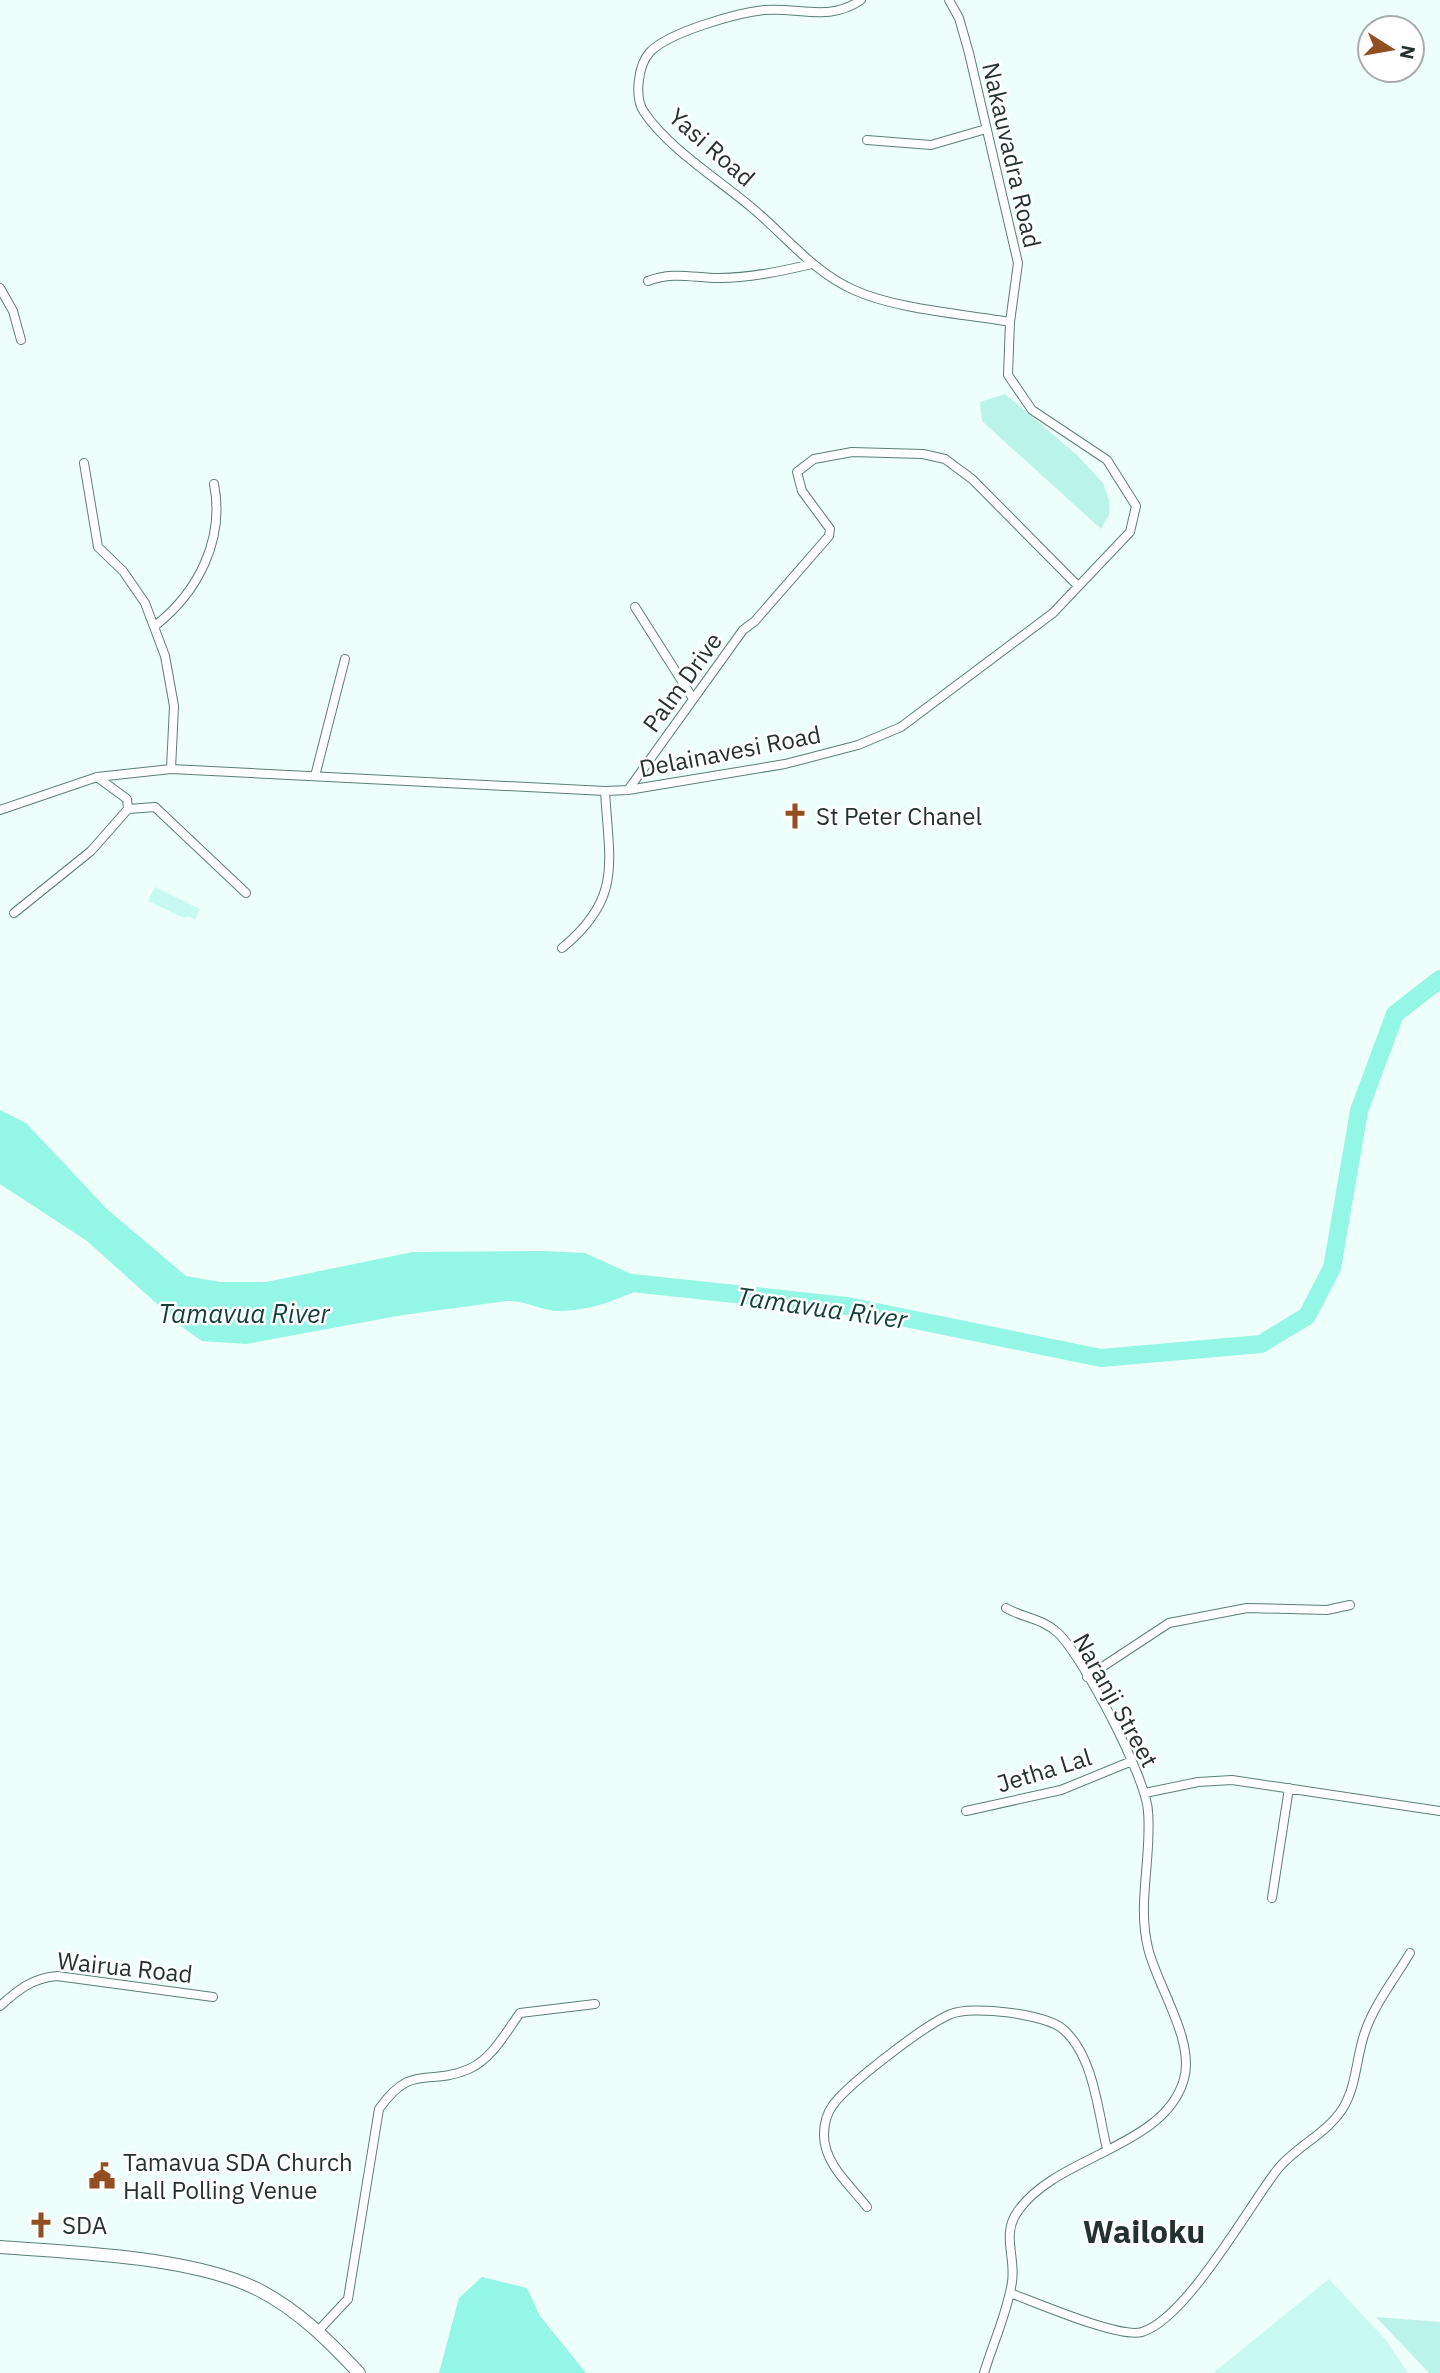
<svg xmlns="http://www.w3.org/2000/svg" width="1440" height="2373" viewBox="0 0 1440 2373" font-family="'IBM Plex Sans',sans-serif">
<style>
.built{fill:#c8f9f0}
.green{fill:#baf4e9}
.water{fill:#94f6e5}
.lines{fill:none;stroke-linecap:round;stroke-linejoin:round}
.river{stroke:#94f6e5;stroke-width:18}
.street-casing{stroke:#5b7f78;stroke-width:10}
.primary-casing{stroke:#5b7f78;stroke-width:14}
.street{stroke:#fff;stroke-width:8}
.primary{stroke:#fff;stroke-width:12}
.labels{text-anchor:middle;dominant-baseline:central;stroke-width:5;stroke-linejoin:round;paint-order:stroke}
.street-label{font-size:24px;fill:#23322f;stroke:#fff}
.poi-label{font-size:24px;fill:#23322f;stroke:#fff;text-anchor:start}
.water-label{font-size:26px;font-style:italic;fill:#113f38;stroke:#fff}
.district-label{font-size:32px;font-weight:bold;fill:#23322f;stroke:#fff}
</style>
<rect width="100%" height="100%" fill="#eefefa"/>
<path class="built" d="M155,887L200,909L195,920L188,916L184,918L148,901Z
M1329,2279L1386,2340L1408,2373H1213Z"/>
<path class="green" d="M1005,394L1077,455L1103,483L1109,500V515L1101,529L982,421L980,402Z
M1376,2317L1440,2322V2373H1429Z"/>
<path class="water" d="M0,1110L26,1123L108,1210L186,1276L220,1282H266L413,1252L543,1251L585,1253L653,1284C622,1297 593,1311 560,1311C541,1311 526,1300 507,1301L403,1315L246,1344L202,1341L185,1329L87,1241L0,1184Z
M482,2277L527,2288L540,2316L586,2373H439L459,2298Z"/>
<g class="lines">
<path class="river" d="M632,1283L847,1306L1101,1358L1261,1344L1307,1316L1332,1268L1359,1111L1395,1014L1440,979"/>
<g class="street-casing">
<path id="street" d="M861,0C829,22 800,7 764,10C737,13 669,32 650,52C638,65 634,97 644,112C668,148 718,179 751,207C785,235 813,272 854,290C895,309 964,314 1010,322
M867,140L931,145L986,129
M648,281C673,271 694,278 719,278C750,278 782,271 812,264
M0,288L13,311L21,340
M84,463L98,547L123,571L145,603L165,656L174,706L171,769
M635,607L692,697
M156,625C198,592 225,539 214,484
M315,776L345,659
M97,777L127,799L128,809L155,807L246,893
M628,790L743,630L755,621L829,536L830,529L802,491L797,472L814,459L852,452L923,454L945,459L972,479L1078,586
M0,810L97,777L171,769L605,791L628,790L785,764L858,745L901,727L1053,613L1130,532L1136,506L1107,460L1032,410L1008,375L1010,322L1018,263L969,53L959,18L949,0
M14,913L91,851L128,809
M562,948C623,898 609,862 605,791
M1087,1677L1169,1623L1247,1608L1327,1610L1350,1605
M1145,1793L1198,1782L1232,1780L1440,1811
M966,1811L1061,1790L1132,1761
M1272,1898L1289,1788
M0,2006C18,1990 32,1978 57,1976L213,1997
M867,2207C851,2186 824,2164 824,2135C824,2125 827,2113 833,2105C848,2084 926,2024 951,2014C972,2005 1047,2014 1064,2030C1094,2057 1098,2112 1107,2149
M1010,2293C1035,2302 1120,2339 1142,2332C1186,2319 1247,2209 1277,2170C1296,2146 1327,2134 1343,2108C1357,2085 1356,2057 1365,2032C1374,2005 1395,1978 1410,1953
M318,2331L348,2299L379,2109C412,2062 427,2087 469,2069C492,2059 506,2032 520,2013L595,2004
M984,2373C993,2343 1007,2314 1012,2282C1016,2257 1001,2234 1018,2211C1057,2155 1165,2148 1184,2079C1195,2040 1157,1986 1148,1948C1137,1903 1152,1857 1148,1811C1146,1777 1083,1657 1058,1633C1042,1618 1023,1618 1006,1608"/>
</g>
<g class="primary-casing">
<path id="primary" d="M0,2247C75,2253 190,2256 257,2289C297,2309 329,2341 359,2373"/>
</g>
<use href="#street" class="street"/>
<use href="#primary" class="primary"/>
</g>
<defs>
<g id="church-bare" transform="scale(2.1)"><path d="M-1.2-6h2.4v3.5h3.3v2.4h-3.3V6h-2.4V-.1h-3.3v-2.4h3.3Z" fill="#934e22" stroke="#fff" stroke-width="2.5" paint-order="stroke"/></g>
<g id="civic-bare" transform="scale(2.1)"><path d="M-.6-6.5H3V-4.5H.6V-3L4-1V1h2V6H-6V1h2V-1L-.6-3ZM-1.2 2.5V6h2.4V2.5Z" fill="#934e22" stroke="#fff" stroke-width="2.5" paint-order="stroke"/></g>
</defs>
<g fill-rule="evenodd">
<use href="#church-bare" x="795" y="816"/>
<use href="#civic-bare" x="102" y="2176"/>
<use href="#church-bare" x="41" y="2225"/>
</g>
<g class="labels">
<g class="street-label">
<text transform="translate(712 147) rotate(41)">Yasi Road</text>
<text transform="translate(1012 155) rotate(77)">Nakauvadra Road</text>
<text transform="translate(682 682) rotate(-54)">Palm Drive</text>
<text transform="translate(730 751) rotate(-11)">Delainavesi Road</text>
<text transform="translate(1116 1700) rotate(61)">Naranji Street</text>
<text transform="translate(1044 1770) rotate(-17)">Jetha Lal</text>
<text transform="translate(125 1967) rotate(6)">Wairua Road</text>
</g>
<g class="poi-label">
<text x="816" y="816">St Peter Chanel</text>
<text x="123" y="2162">Tamavua SDA Church<tspan x="123" dy="28">Hall Polling Venue</tspan></text>
<text x="62" y="2225">SDA</text>
</g>
<g class="water-label">
<text transform="translate(822 1307) rotate(8)">Tamavua River</text>
<text x="244" y="1313">Tamavua River</text>
</g>
<g class="district-label">
<text x="1144" y="2231">Wailoku</text>
</g>
</g>
<g transform="translate(1391 49) rotate(101)"><circle r="33" fill="#ffffff" stroke="#a7adac" stroke-width="2"/>
<path d="M0-5L12 26L0 18L-12 26Z" fill="#934e22"/>
<text y="-10" font-size="19" font-weight="bold" text-anchor="middle" fill="#23322f">N</text>
</g>
</svg>
